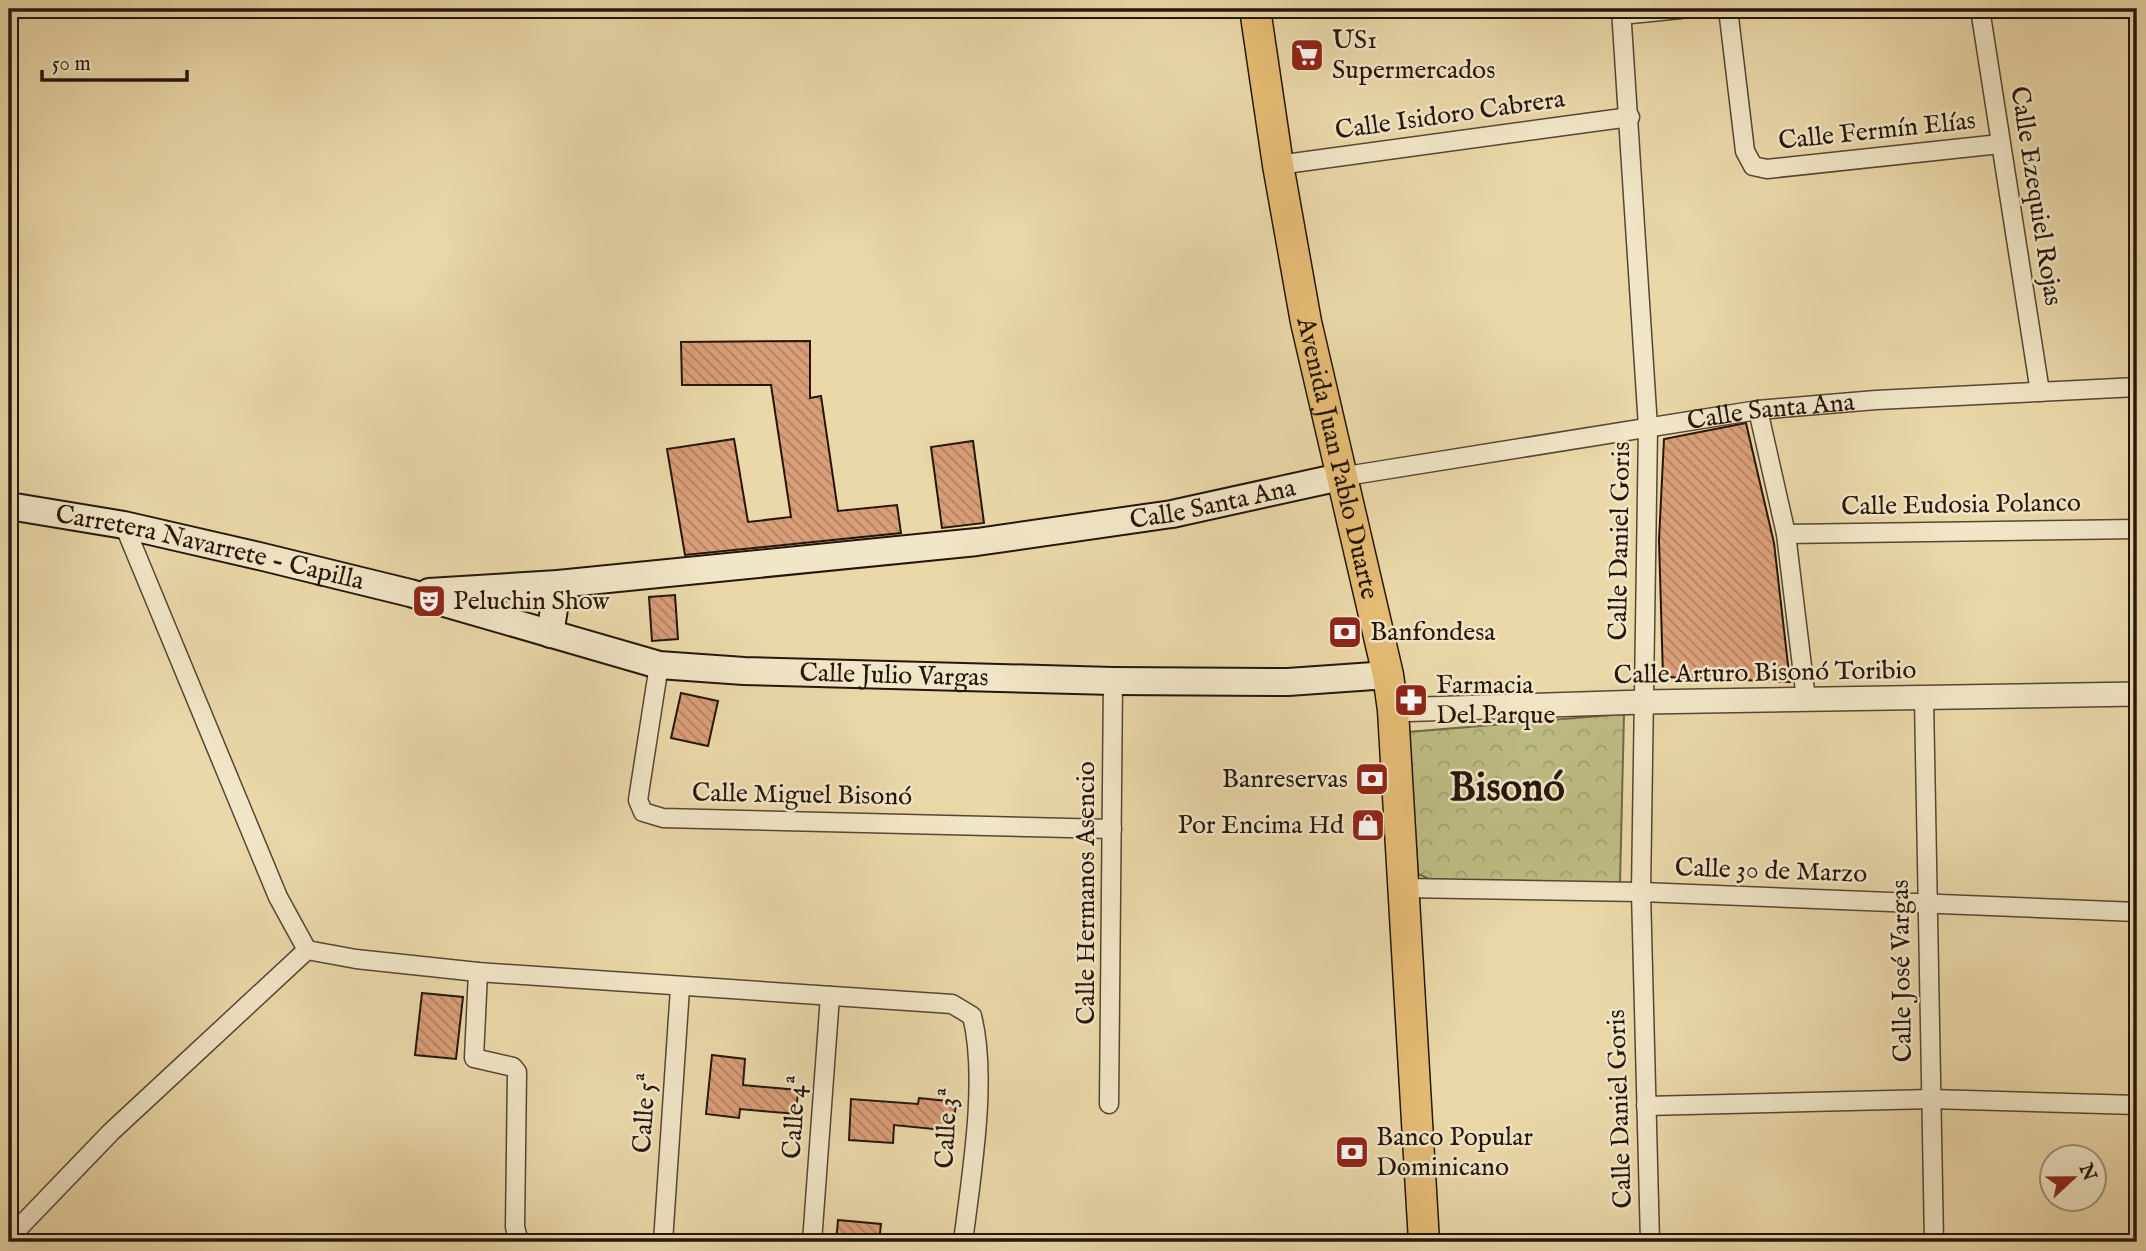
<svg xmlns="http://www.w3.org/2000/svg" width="2146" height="1251" viewBox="0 0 2146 1251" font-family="'IM FELL English',serif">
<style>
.park{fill:url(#park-crowns);stroke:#716948;stroke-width:2}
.building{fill:url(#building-back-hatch);stroke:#25160c;stroke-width:2}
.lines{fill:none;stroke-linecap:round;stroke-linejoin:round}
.minor-casing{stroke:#564633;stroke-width:21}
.tertiary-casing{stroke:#564633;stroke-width:26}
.secondary-casing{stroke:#25160c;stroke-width:30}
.primary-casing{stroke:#25160c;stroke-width:33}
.minor{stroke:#f1e6c7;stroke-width:18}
.tertiary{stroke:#f1e6c7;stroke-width:23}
.secondary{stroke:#f1e6c7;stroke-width:26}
.primary{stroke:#e5bc74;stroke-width:30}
.labels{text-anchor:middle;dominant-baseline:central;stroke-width:5;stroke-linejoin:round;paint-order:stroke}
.poi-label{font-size:26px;fill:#25160c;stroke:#f1e6c7;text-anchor:start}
.street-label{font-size:26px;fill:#25160c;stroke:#f1e6c7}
.town-label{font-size:40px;font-weight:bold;fill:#25160c;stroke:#f1e6c7}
</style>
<defs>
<pattern id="park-crowns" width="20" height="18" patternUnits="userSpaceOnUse" patternTransform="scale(1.75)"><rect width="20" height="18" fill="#bdbc83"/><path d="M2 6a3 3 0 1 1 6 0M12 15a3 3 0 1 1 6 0" fill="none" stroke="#a2a170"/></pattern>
<pattern id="building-back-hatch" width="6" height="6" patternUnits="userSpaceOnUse" patternTransform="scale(1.75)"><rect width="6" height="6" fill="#da9e78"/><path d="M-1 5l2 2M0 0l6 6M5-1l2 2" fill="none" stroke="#b18061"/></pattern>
</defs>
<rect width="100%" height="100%" fill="#ead8a9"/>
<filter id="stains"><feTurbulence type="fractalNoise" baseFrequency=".00286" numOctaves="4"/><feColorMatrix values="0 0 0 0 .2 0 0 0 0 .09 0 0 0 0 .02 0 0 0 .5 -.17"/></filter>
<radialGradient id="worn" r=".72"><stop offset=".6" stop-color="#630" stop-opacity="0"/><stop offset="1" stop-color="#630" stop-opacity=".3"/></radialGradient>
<path class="park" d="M1624,714L1620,884L1436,882L1418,874L1408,732Z"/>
<path class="building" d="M810,341V398L821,396L838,511L897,505L901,533L685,555L667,449L734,439L748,522L791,517L771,385H682L681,342Z
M1746,423L1774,543L1790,682L1663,677L1659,540L1664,439Z
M973,441L984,523L942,528L931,447Z
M675,595L678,639L652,641L649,597Z
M681,693L718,701L708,746L671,738Z
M422,993L463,997L456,1059L415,1055Z
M712,1055L745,1059L743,1085L798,1090L796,1114L740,1109L739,1118L706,1114Z
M919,1098L956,1102L953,1131L894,1125L893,1143L849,1140L851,1099L918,1104Z
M838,1220L881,1224L879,1242H836Z"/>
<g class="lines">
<g class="minor-casing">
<g id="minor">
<path d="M1621,9L1648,427L1641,892L1650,1242"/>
<path d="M1728,9L1745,151L1753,166L1767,169L2000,144"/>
<path d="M1980,9L2040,392"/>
<path d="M1621,15L1681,9"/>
<path d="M1278,165L1630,117"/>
<path d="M1758,410L1786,534L1806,699"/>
<path id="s1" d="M1340,477L1758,410L1876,400L2137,387"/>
<path d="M124,525L278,897L307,950L356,959L478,972L952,1004L972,1016C988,1079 971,1177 963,1242"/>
<path d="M1786,534L2137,529"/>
<path d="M659,665L638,800L643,812L663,818L1112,829"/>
<path d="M1924,699L1934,1242"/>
<path d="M1403,888L1641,892L2137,912"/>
<path d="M478,972L474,1058L513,1067L517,1072L515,1227L519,1242"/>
<path d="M1109,1104L1113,681"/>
<path d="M1646,1106L1931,1099L2137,1105"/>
<path d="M9,1238L111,1132L307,950"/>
<path d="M663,1242L680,988"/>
<path d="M812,1242L830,996"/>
</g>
</g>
<g class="tertiary-casing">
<path id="tertiary" d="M1393,710L1644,702L2137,694"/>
</g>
<g class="secondary-casing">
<g id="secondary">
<path id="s2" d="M9,506L124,525L263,557L410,593L659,665L744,671L1113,681L1288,682L1388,675"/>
<path id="s3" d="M429,592L558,584L977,542L1172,514L1340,477"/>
<path d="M550,634L558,584"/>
</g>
</g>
<g class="primary-casing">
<g id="primary">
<path id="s4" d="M1255,9L1278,165L1306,322L1388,675L1393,710L1424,1242"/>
</g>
</g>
<use href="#minor" class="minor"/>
<use href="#tertiary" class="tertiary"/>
<use href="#secondary" class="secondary"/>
<use href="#primary" class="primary"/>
</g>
<defs>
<g id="supermarket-square" transform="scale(1.75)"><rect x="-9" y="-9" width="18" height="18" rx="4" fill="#8f2418" stroke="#f1e6c7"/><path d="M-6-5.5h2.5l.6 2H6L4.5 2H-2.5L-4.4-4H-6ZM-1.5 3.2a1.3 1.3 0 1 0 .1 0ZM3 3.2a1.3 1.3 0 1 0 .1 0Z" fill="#fff"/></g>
<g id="theatre-square" transform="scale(1.75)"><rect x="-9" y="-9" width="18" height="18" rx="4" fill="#8f2418" stroke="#f1e6c7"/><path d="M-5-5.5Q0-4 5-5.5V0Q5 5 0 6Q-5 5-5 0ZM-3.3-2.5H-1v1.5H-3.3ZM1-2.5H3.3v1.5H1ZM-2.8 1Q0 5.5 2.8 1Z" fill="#fff"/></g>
<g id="bank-square" transform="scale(1.75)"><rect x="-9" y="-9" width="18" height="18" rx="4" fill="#8f2418" stroke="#f1e6c7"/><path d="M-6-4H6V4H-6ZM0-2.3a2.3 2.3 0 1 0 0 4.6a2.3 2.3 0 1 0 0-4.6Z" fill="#fff"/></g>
<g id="pharmacy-square" transform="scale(1.75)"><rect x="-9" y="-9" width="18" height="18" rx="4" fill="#8f2418" stroke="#f1e6c7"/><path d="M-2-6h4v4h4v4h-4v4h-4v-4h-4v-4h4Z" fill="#fff"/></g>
<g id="shop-square" transform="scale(1.75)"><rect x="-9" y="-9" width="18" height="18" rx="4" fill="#8f2418" stroke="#f1e6c7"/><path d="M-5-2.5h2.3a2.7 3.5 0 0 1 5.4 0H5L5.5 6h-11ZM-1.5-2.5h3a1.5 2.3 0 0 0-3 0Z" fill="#fff"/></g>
</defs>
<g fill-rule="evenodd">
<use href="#supermarket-square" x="1307" y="55"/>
<use href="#theatre-square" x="429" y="601"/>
<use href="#bank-square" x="1345" y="632"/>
<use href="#pharmacy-square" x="1411" y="700"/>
<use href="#bank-square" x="1372" y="779"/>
<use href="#shop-square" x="1368" y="825"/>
<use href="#bank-square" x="1352" y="1152"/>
</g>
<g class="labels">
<g class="poi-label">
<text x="1332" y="40">US1<tspan x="1332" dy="30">Supermercados</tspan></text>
<text x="453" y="601">Peluchin Show</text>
<text x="1370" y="632">Banfondesa</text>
<text x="1436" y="685">Farmacia<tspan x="1436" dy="30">Del Parque</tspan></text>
<text x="1348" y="779" text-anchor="end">Banreservas</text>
<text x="1344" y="825" text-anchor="end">Por Encima Hd</text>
<text x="1376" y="1137">Banco Popular<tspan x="1376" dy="30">Dominicano</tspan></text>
</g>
<g class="street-label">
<text transform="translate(1450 115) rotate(-8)">Calle Isidoro Cabrera</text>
<text transform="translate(1877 131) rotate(-6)">Calle Fermín Elías</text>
<text transform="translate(2036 196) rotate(81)">Calle Ezequiel Rojas</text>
<text stroke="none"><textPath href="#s1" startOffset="436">Calle Santa Ana</textPath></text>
<text stroke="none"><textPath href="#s4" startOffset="457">Avenida Juan Pablo Duarte</textPath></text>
<text stroke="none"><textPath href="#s3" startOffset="789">Calle Santa Ana</textPath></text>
<text transform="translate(1961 505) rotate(-1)">Calle Eudosia Polanco</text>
<text transform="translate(1620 541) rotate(-89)">Calle Daniel Goris</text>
<text stroke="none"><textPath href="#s2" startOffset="205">Carretera Navarrete - Capilla</textPath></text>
<text transform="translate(1765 673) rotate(-1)">Calle Arturo Bisonó Toribio</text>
<text stroke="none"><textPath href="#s2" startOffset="905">Calle Julio Vargas</textPath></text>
<text transform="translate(802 795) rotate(1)">Calle Miguel Bisonó</text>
<text transform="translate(1771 871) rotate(2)">Calle 30 de Marzo</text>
<text transform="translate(1086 893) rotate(-90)">Calle Hermanos Asencio</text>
<text transform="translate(1902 971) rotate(-91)">Calle José Vargas</text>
<text transform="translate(1620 1109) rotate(-92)">Calle Daniel Goris</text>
<text transform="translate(645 1113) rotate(-86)">Calle 5ª</text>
<text transform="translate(795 1117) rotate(-86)">Calle 4ª</text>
<text transform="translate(947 1128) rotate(-87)">Calle 3ª</text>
</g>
<g class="town-label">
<text x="1507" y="789">Bisonó</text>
</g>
</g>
<rect width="2146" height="1251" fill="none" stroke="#ead8a9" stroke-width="35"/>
<rect x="10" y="10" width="2125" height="1230" fill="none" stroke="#25160c" stroke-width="3.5"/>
<rect x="18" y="18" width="2111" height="1216" fill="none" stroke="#25160c" stroke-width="2"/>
<g transform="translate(2073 1178) rotate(68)"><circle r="33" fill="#f1e6c7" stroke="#9f937c" stroke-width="2"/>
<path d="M0-5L12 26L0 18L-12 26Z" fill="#8f2418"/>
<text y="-10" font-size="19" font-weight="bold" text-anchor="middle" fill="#25160c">N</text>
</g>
<path d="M42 70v10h145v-10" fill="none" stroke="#25160c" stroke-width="3.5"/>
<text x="52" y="70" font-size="21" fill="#25160c" stroke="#f1e6c7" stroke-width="5" paint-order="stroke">50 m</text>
<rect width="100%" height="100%" filter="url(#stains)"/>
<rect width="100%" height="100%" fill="url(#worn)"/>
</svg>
